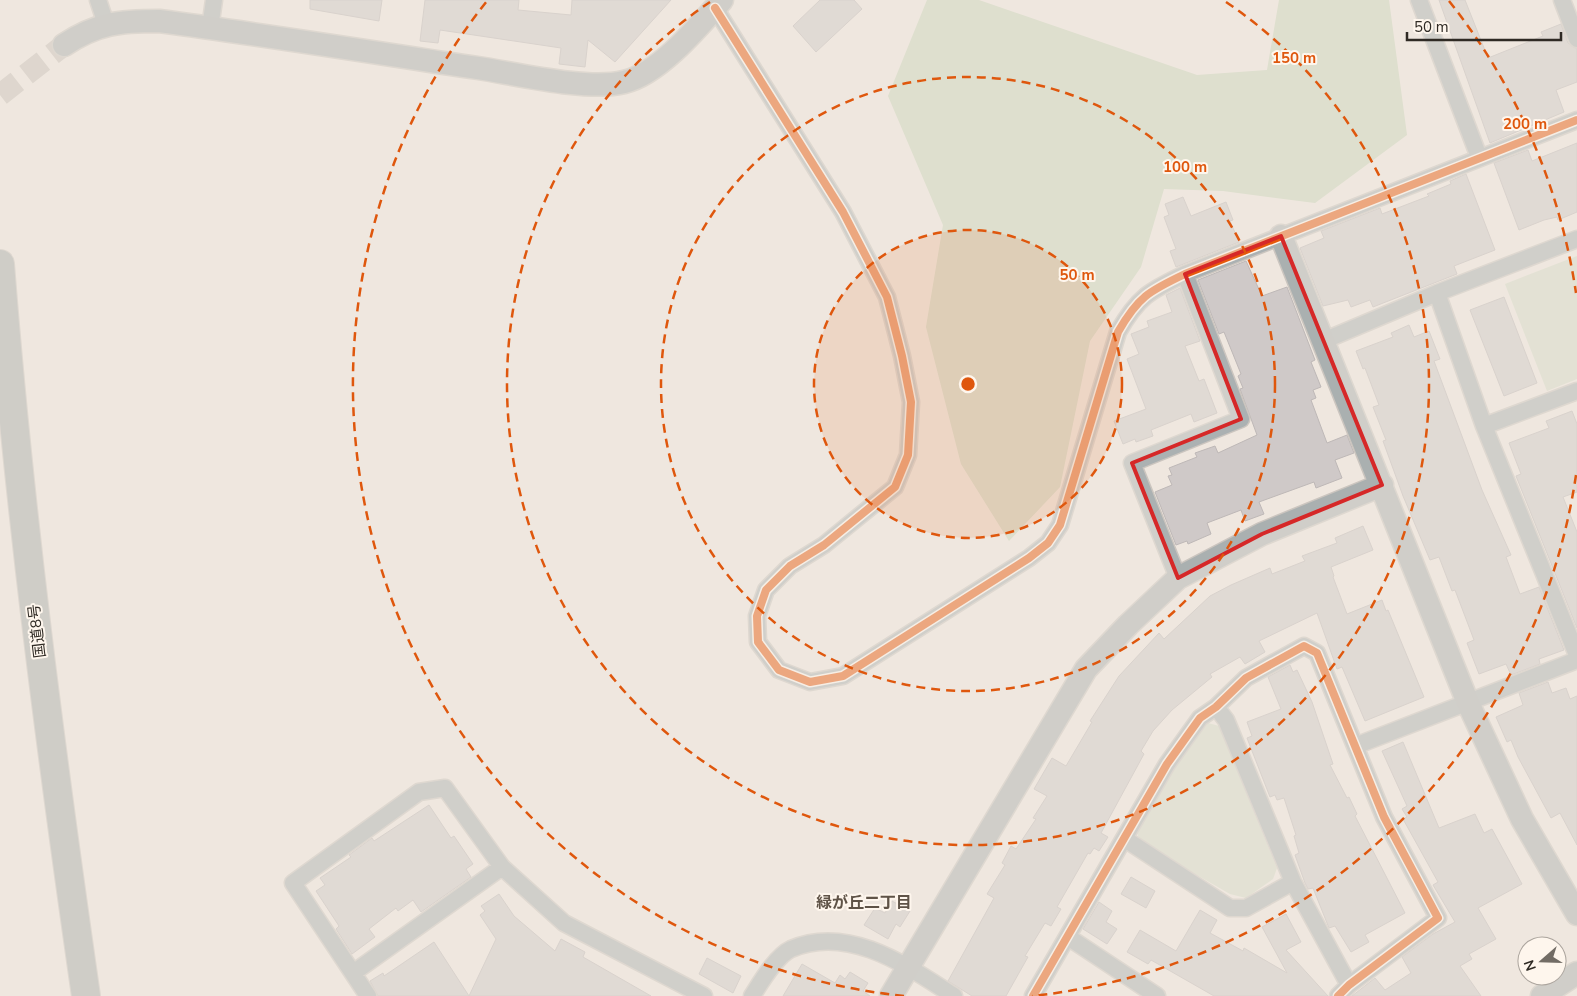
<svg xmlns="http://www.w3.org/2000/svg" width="1577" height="996" viewBox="0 0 1577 996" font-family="'Nunito Sans','Noto Sans JP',sans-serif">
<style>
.green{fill:#d4dac7}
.forest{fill:#c9d4ba}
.building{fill:#cfc9c8;stroke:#beb8b7}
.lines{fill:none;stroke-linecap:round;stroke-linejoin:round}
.secondary-tunnel{stroke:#c9c1ba;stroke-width:22;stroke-dasharray:22 11;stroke-linecap:butt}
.street-casing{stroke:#cbc5bf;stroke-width:19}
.secondary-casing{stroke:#cbc5bf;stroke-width:25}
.highway-casing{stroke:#cbc5bf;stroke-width:30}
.street{stroke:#abb1b2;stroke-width:16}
.secondary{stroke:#aab0b0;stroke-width:22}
.highway{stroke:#a8adac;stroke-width:28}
.cycleway-casing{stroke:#fef6ed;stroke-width:11}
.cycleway{stroke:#e8590c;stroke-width:8}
.marked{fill:none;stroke:#d62828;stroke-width:4;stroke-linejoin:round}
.ring{fill:none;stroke:#df570d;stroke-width:2.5;stroke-dasharray:9 6}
.labels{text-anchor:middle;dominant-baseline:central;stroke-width:4;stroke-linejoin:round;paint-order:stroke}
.street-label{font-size:15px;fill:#2f2a24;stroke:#fef6ed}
.neighbourhood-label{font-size:16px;font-weight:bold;fill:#5f5347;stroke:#fef6ed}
.centre{fill:#df570d;stroke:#fef6ed;stroke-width:2.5}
.ring-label{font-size:15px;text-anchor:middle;font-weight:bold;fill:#df570d;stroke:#fef6ed;stroke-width:4;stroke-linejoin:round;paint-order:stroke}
</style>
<rect width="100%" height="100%" fill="#efe7df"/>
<path class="green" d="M1577,256V379L1547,391L1505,284Z
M1208,723L1219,726L1277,868L1273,879L1246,898L1230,894L1141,843L1137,833L1178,762Z"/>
<path class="forest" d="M927,0H979L1197,75L1267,70L1279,0H1389L1407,135L1315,203L1223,191L1164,189L1141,267L1090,341L1060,487L1009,541L961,464L926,327L943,225L888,96Z"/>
<path class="building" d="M310,0H382L379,21L310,9Z
M425,0H519L518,10L571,15L572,0H671L615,62L588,40L585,67L559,64L561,48L440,30L438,43L420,41Z
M820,0H854L862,9L816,52L793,26Z
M1439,0H1465L1488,58L1543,36L1541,32L1561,24L1568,43L1577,49V82L1556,90L1564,112L1490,143Z
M1577,143V212L1558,220L1557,217L1544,220L1519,230L1494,163L1528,150L1532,161Z
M1466,174L1495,250L1454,266L1457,274L1373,307L1370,300L1351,307L1348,300L1323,306L1300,248L1324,238L1321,231L1380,208L1382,214L1429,196L1427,194L1451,184L1450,181Z
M1183,197L1191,216L1226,202L1233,220L1230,221L1239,242L1176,267L1170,251L1176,249L1164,217L1169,215L1165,204Z
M1246,261L1262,296L1287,287L1315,360L1311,362L1321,387L1313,390L1316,398L1311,400L1327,443L1347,435L1354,453L1335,460L1342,478L1316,488L1314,482L1259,502L1264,514L1245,521L1241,510L1207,523L1211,534L1188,544L1187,541L1176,545L1155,492L1172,485L1168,476L1172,475L1169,468L1197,457L1195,453L1215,446L1218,453L1257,435L1240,389L1243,388L1238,376L1241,374L1224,332L1219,334L1198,280Z
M1180,288L1200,341L1185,346L1199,381L1204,379L1217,413L1194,422L1191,414L1151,430L1153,436L1136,442L1135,439L1123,444L1114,421L1146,409L1127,359L1139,354L1131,334L1149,327L1147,321L1172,312L1166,295Z
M1504,297L1537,383L1504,396L1470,310Z
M1409,325L1414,337L1429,331L1440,359L1434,361L1482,490L1511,555L1506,557L1520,594L1539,587L1564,650L1539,659L1540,664L1511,675L1506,664L1479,674L1467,643L1474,640L1455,590L1452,591L1439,557L1430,560L1403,496L1383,441L1386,440L1373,407L1379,405L1365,368L1363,369L1356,351L1393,337L1391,333Z
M1572,411L1577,424V492L1563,497L1577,532V628L1516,476L1521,474L1509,443L1549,428L1546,421Z
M1363,526L1373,550L1331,567L1334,576L1333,577L1347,614L1382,600L1386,611L1388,610L1424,697L1365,721L1342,667L1337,669L1317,613L1259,641L1265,652L1245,664L1240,657L1210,674L1212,677L1172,710L1153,731L1141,751L1144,754L1101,833L1108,837L1099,851L1094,848L1090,854L1088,853L1057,907L1061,909L1051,926L1045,923L1025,956L1028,957L1006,996H972L948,981L994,898L987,894L1005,865L1002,863L1011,846L1016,849L1036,819L1033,818L1047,796L1034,789L1052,758L1066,766L1092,722L1090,721L1119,676L1159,633L1164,639L1210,596L1231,585L1270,568L1272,574L1305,561L1302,556L1337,543L1335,538Z
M1290,665L1293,672L1297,670L1312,702L1333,764L1330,765L1347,798L1349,797L1357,814L1355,816L1405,913L1365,935L1369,942L1351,952L1335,926L1329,928L1313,888L1308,889L1305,883L1295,855L1299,853L1294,836L1296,835L1284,798L1277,800L1275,795L1270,797L1247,738L1252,736L1247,722L1281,709L1268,677Z
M1548,682L1552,693L1566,688L1570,699L1577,696V845L1560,813L1551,818L1518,757L1511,740L1507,742L1496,717L1523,705L1519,693Z
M1403,742L1439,828L1475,814L1484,833L1492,829L1522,884L1478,908L1496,939L1469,954L1472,959L1460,966L1481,996H1352L1375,978L1385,990L1411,973L1402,957L1433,934L1455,922L1433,885L1438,882L1403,819L1407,817L1402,809L1407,806L1382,751Z
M429,805L451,838L454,836L473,864L466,869L471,877L421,912L413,900L398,911L396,908L369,929L375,937L352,954L336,929L339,926L316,891L325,885L320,878L351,857L349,855L372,838L374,841Z
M1131,877L1155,891L1146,908L1121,894Z
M499,894L514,916L555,951L561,939L585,952L583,957L651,996H469L496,939L480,915L485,911L481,906Z
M892,901L910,911L900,927L896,924L888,939L864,925L875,908L885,913Z
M1099,902L1112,911L1106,922L1117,929L1107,944L1083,929Z
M1200,910L1217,920L1210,933L1243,951L1244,948L1287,973L1262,927L1286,914L1301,942L1286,950L1328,996H1214L1151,960L1148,964L1127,952L1140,930L1176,951Z
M434,942L469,996H378L370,981L383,973L384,976Z
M707,958L741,976L733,993L699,974Z
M802,964L835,983L840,975L845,979L850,972L868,983L863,991L870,996H783Z"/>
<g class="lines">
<path class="secondary-tunnel" d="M0,95L64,45"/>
<g class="street-casing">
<path id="street" d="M98,0L106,24
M1419,0L1479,157
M1562,0L1577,39
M715,8L843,212L887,297L902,356L911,402L908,455L895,487L824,545L790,566L766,590L757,616L758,642L779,670L810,682L843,676L1029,558L1048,543L1060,525L1118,332C1138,297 1149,291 1185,274L1577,120
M210,28L214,0
M1437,293L1484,426L1577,655
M1323,341L1437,293L1577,239
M1484,426L1577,391
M1178,578L1132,463L1241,419L1185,274
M1216,707L1226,720L1293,882L1349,985
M1355,746L1577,660
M1125,839L1230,908H1246L1293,882
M1068,937L1157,996
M353,973L502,867
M368,996L293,883L419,792L445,788L502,867L564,923L704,996
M752,996C761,982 776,956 791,949C849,924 907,966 954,996
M1033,996L1167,764L1200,718L1216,707L1246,678L1304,646L1317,653L1384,817L1438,918L1349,985L1338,996"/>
</g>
<g class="secondary-casing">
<path id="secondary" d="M64,45C97,23 120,21 159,21C265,35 371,52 478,68C517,74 588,91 624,82C659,74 699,26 722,0
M1281,236L1468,703L1522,819L1577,914
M891,996L1086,669L1128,625L1178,578L1262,534L1382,485
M1542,996L1577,973"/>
</g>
<g class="highway-casing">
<path id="highway" d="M0,264C19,509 51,753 86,996"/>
</g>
<use href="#street" class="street"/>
<use href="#secondary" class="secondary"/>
<use href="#highway" class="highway"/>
<g class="cycleway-casing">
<path id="cycleway" d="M715,8L843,212L887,297L902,356L911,402L908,455L895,487L824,545L790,566L766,590L757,616L758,642L779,670L810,682L843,676L1029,558L1048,543L1060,525L1118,332C1138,297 1149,291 1185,274L1577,120
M1033,996L1167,764L1200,718L1216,707L1246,678L1304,646L1317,653L1384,817L1438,918L1349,985L1338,996"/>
</g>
<use href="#cycleway" class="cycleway"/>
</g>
<path d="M0 0H1577V996H0ZM1281,236L1382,485L1262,534L1178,578L1132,463L1241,419L1185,274Z" fill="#efe7df" fill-opacity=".55" fill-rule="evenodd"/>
<path class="marked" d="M1281,236L1382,485L1262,534L1178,578L1132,463L1241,419L1185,274Z"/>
<circle cx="968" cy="384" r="154" fill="#df570d" fill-opacity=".12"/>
<g class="ring">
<circle cx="968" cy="384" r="154"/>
<circle cx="968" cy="384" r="307"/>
<path d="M1226 2A461 461 0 1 1 710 2"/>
<path d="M1576 475A615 615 0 0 1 1032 996M904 996A615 615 0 0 1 487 1M1449 1A615 615 0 0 1 1576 293"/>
</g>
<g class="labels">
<g class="street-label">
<text transform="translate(37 631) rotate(-97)">国道8号</text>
</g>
<g class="neighbourhood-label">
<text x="864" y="903">緑が丘二丁目</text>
</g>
</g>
<circle cx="968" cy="384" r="8" class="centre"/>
<g class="ring-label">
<text x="1294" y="63">150 m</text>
<text x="1525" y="129">200 m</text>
<text x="1185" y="172">100 m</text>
<text x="1077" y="280">50 m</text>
</g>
<g transform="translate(1542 961) rotate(250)"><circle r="24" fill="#fef6ed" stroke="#aba49d"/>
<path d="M0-4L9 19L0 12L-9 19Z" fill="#726c65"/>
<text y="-8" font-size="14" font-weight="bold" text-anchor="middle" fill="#2f2a24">N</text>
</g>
<path d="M1407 32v8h154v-8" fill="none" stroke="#2f2a24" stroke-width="2.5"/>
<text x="1414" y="32" font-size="15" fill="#2f2a24" stroke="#fef6ed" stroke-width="4" paint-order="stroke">50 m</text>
</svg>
